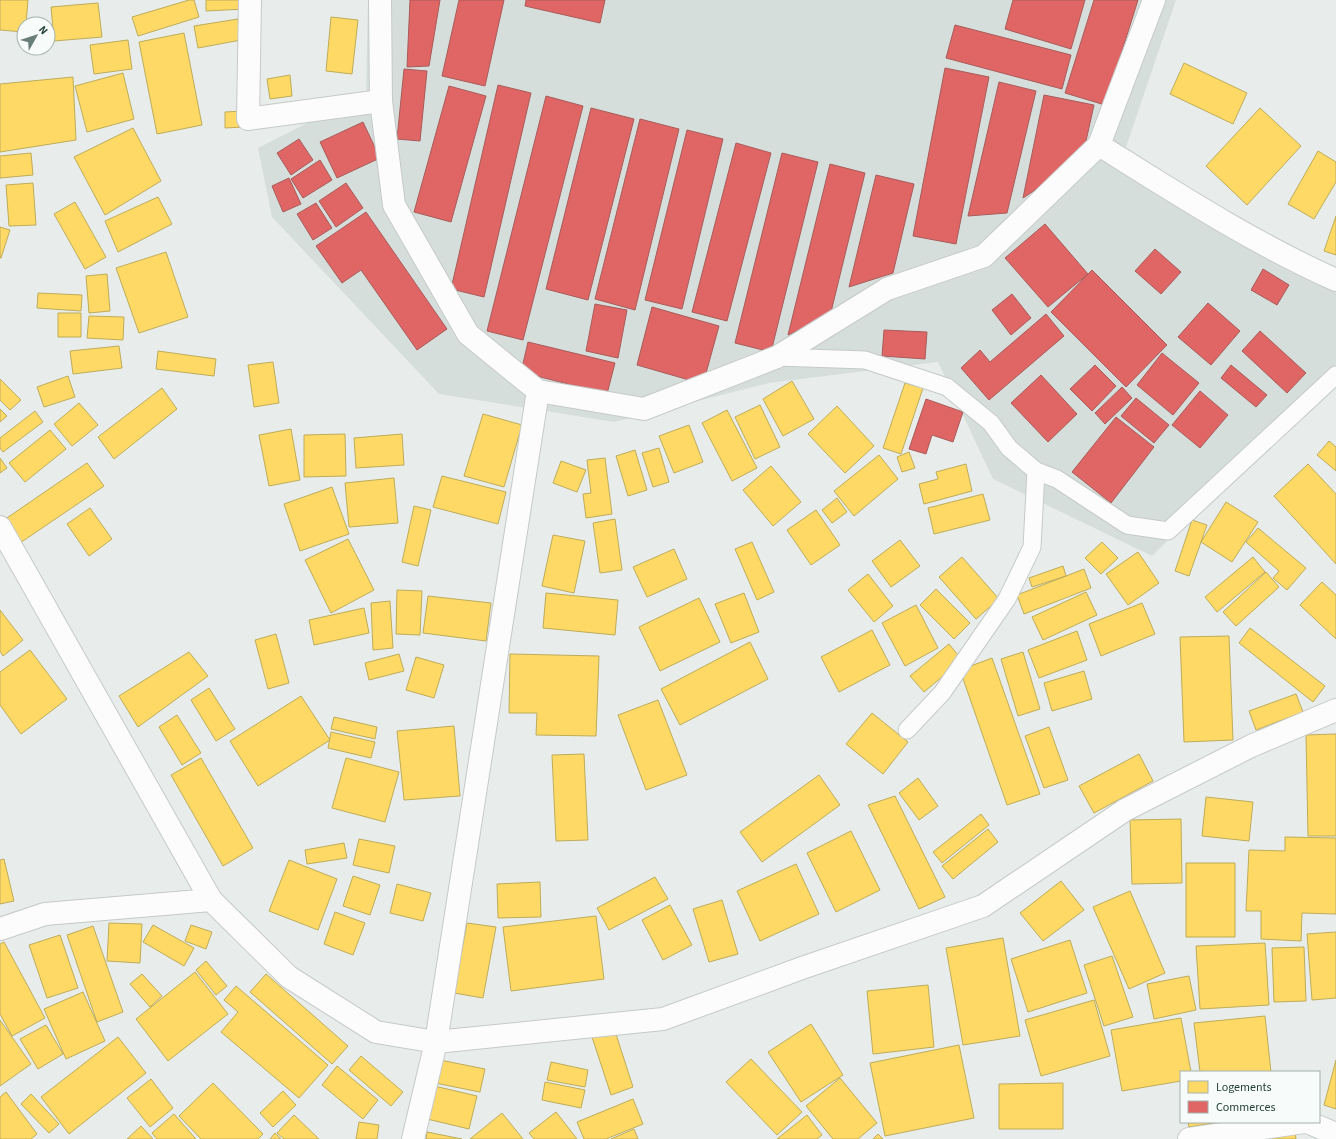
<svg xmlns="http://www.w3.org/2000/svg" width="1336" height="1139" viewBox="0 0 1336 1139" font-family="'Source Sans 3',sans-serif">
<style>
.built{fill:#d6dedb}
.homes{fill:#ffd966;stroke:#bdac59}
.shops{fill:#e06666;stroke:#a85b59}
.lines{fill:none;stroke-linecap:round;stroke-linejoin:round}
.lane-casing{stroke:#c5cac8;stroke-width:19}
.street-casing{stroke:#c5cac8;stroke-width:24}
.lane{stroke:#fcfcfc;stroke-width:17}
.street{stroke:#fcfcfc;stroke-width:22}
</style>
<rect width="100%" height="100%" fill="#e8edeb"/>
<path class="built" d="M368,0H1176L1126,147L1336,285V373L1152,556L993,479L938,362L769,383L614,422L439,394L272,217L258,148L366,93Z"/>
<path class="homes" d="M0,0H28L26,24H24V32L0,30Z
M189,0H194L199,17L138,36L132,17Z
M206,0H245V9L206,11Z
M98,3L102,37L54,41L51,7Z
M331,17L358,20L352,74L326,71Z
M238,19L241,40L198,48L194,26Z
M184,33L202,125L157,134L139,42Z
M128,40L132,69L94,74L90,45Z
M1184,63L1247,93L1233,124L1170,94Z
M123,73L134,119L87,132L75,86Z
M290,75L292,96L270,99L267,79Z
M73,77L76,140L0,152V84Z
M1260,108L1301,146L1247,205L1206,166Z
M244,111V127L225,128V112Z
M133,128L161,181L105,215L74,157Z
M1318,151L1336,162V182L1314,219L1288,204Z
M31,153L33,175L0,178V156Z
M33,183L36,225L9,226L6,185Z
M158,197L172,224L118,252L105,221Z
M75,202L106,257L85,269L54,214Z
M1336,216V255L1324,251Z
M0,227L10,230L1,258H0Z
M166,252L188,317L139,333L116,268Z
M107,274L110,311L89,313L86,276Z
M38,293L82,295L81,311L37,308Z
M58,313H81V337H58Z
M89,316L124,317L123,340L87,338Z
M119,346L122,368L73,374L70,351Z
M158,351L216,359L214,376L156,369Z
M273,362L279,403L254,407L248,365Z
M68,376L75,397L44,407L37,387Z
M0,379L21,400L10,410L0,400Z
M792,381L814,419L783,436L763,399Z
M905,383L923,388L901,454L883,448Z
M162,388L177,409L114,459L98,437Z
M79,403L98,425L72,446L54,424Z
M760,405L780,447L755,459L735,417Z
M837,406L874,446L845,473L808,434Z
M0,409L7,416L0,422Z
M727,410L757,468L732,481L702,423Z
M35,411L43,422L3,452L0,448V438Z
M483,414L522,425L504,487L464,476Z
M689,425L703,462L674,473L659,436Z
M291,429L300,480L269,486L259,435Z
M50,430L66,449L25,482L9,463Z
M345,434L346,476L304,477V435Z
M402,434L404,465L356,468L354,438Z
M1329,441L1336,447V471L1317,455Z
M659,448L669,482L653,487L642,453Z
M635,450L647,490L628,496L616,456Z
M909,452L915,468L902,472L897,457Z
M879,455L898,479L854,516L834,491Z
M0,458L7,468L0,473Z
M605,458L612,514L586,518L583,494L591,493L587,460Z
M561,461L586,470L577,492L553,483Z
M87,463L104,486L17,545L1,522Z
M966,464L972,491L924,504L919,484L938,479L936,472Z
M1308,464L1336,494V564L1274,496Z
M771,466L801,502L773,526L743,490Z
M442,476L506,492L498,524L433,507Z
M394,478L398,523L349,527L345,483Z
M332,487L349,534L300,551L284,504Z
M983,494L990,520L934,534L928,508Z
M837,498L847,512L832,523L822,510Z
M1226,502L1258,522L1232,562L1201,542Z
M414,506L431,510L418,566L402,562Z
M90,508L112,539L89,556L67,524Z
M816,510L840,545L811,565L787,530Z
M615,519L622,570L600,573L593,523Z
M1192,520L1207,525L1189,576L1175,571Z
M1258,528L1306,568L1287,590L1273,578L1279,571L1246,542Z
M553,535L585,541L574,593L542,586Z
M348,539L374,590L331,613L305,560Z
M900,540L920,566L891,587L872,561Z
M752,542L774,592L757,600L735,549Z
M1102,542L1118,558L1101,574L1085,558Z
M674,549L687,579L647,597L633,567Z
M1138,552L1159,583L1128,605L1106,574Z
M962,557L999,599L976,619L939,577Z
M1253,557L1265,572L1217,612L1205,597Z
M1063,566L1066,576L1032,587L1029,578Z
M1084,569L1091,588L1024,614L1017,595Z
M1266,572L1279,587L1236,626L1223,612Z
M868,574L893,606L874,622L848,590Z
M1322,582L1336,595V639L1300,605Z
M936,589L970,623L954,639L920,605Z
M397,590L422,591L420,635L396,634Z
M1086,592L1097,615L1043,640L1032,617Z
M546,593L618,600L615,635L543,628Z
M744,593L759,632L731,643L715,604Z
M428,596L491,603L486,641L423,633Z
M699,598L720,642L660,671L639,627Z
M390,601L393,648L373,650L371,603Z
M1142,603L1155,634L1101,656L1089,624Z
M916,605L938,648L905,666L882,623Z
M364,608L369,633L314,645L309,620Z
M0,610L23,640L3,656L0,651Z
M1250,628L1325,686L1313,702L1239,643Z
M872,630L890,665L839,692L821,657Z
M1077,631L1087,660L1039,678L1028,650Z
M276,634L289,683L268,689L255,640Z
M1229,636L1233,740L1184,742L1180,637Z
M750,642L768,679L680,725L661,689Z
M949,644L962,660L924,692L910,676Z
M30,650L67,699L21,734L0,705V672Z
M189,652L208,676L138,727L119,696Z
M1023,652L1040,709L1018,716L1001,659Z
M399,654L404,671L369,680L365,663Z
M510,654L599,656L596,736L536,735L537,713H509Z
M416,657L444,665L434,698L406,690Z
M992,658L1040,794L1007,805L960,670Z
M1084,671L1092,699L1052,711L1044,683Z
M209,688L235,729L216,741L191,700Z
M1296,694L1303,712L1256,730L1249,711Z
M301,696L330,740L258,786L230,741Z
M658,700L687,775L646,790L618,715Z
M872,713L908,742L883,774L846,744Z
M177,715L201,753L182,765L159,727Z
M334,717L377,727L375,739L331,729Z
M454,726L460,796L404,800L397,731Z
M1049,727L1068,780L1044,788L1025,736Z
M331,732L375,742L371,758L328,748Z
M1336,734V836H1308L1306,735Z
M584,754L588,840L556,841L552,755Z
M1139,754L1153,781L1094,813L1079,786Z
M201,758L253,848L223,866L171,775Z
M346,758L399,772L385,822L332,808Z
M819,775L840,805L762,862L740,832Z
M918,778L938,806L919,820L899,793Z
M895,796L945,897L919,909L868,805Z
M1206,797L1253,802L1249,841L1202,836Z
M981,814L989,825L942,863L933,852Z
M1181,819L1182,883L1132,884L1130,820Z
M988,829L998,842L953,879L942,866Z
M851,831L880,890L836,912L807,853Z
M1285,837L1336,838V914L1302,913L1301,941L1261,939V911H1246L1249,850L1285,851Z
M359,839L395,846L389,873L353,865Z
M344,843L347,858L307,864L305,850Z
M4,859L14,901L0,904V860Z
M289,860L337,879L318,930L269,911Z
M1186,863H1235V937H1186Z
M796,864L819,914L760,941L737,891Z
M353,876L380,885L370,915L343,906Z
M655,877L668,899L609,930L597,908Z
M1061,881L1084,910L1043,941L1020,913Z
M540,882L541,917L498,918L497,884Z
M397,884L431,893L423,921L390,913Z
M1130,891L1165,973L1129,989L1093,907Z
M722,900L738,954L709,962L693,909Z
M670,905L692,945L663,960L642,920Z
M335,912L365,923L353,955L324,944Z
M596,916L604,979L511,991L503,927Z
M109,923L142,924L140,963L107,961Z
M467,923L496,927L483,998L454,993Z
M153,925L194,948L184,966L143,942Z
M191,925L212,932L206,949L185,941Z
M93,926L123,1012L97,1022L67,935Z
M1336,932V998L1312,1000L1307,934Z
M60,935L78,988L47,998L29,945Z
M1003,938L1020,1036L963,1045L946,948Z
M1070,940L1087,993L1028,1012L1011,959Z
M4,942L45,1018L12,1036L0,1014V944Z
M1265,943L1269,1005L1200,1009L1196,946Z
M1304,947L1306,1001L1274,1002L1272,948Z
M1112,956L1133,1017L1104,1026L1084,965Z
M206,961L227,986L216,995L196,970Z
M195,972L228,1014L168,1061L136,1019Z
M142,974L162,996L150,1007L130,984Z
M266,974L348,1046L332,1064L250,992Z
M1189,976L1196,1010L1154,1019L1147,984Z
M928,985L934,1047L873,1054L867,991Z
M236,986L328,1065L299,1098L221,1032L238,1012L224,1000Z
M83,992L105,1041L66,1059L44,1009Z
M1094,1000L1110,1056L1041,1076L1025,1020Z
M1265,1016L1271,1072H1200L1194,1023Z
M1181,1018L1191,1072H1181V1081L1122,1091L1111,1030Z
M0,1020L31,1064L0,1086Z
M811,1024L843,1075L801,1102L768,1052Z
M46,1025L63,1054L38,1069L20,1039Z
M615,1031L633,1087L611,1095L592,1037Z
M118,1037L146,1073L69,1134L41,1097Z
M959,1045L974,1118L885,1136L870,1063Z
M361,1056L403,1092L391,1106L349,1070Z
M435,1059L485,1069L480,1092L430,1082Z
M751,1059L802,1112L777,1135L726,1082Z
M1336,1060V1109L1324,1105Z
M551,1062L588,1070L585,1087L547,1080Z
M337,1066L378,1100L363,1119L322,1085Z
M840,1078L877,1123L858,1139H833L806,1106Z
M151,1079L173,1108L150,1127L127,1098Z
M545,1082L585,1090L581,1108L542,1100Z
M213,1083L263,1134L258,1139H201L179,1116Z
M1063,1083V1129H999V1084Z
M430,1085L477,1096L469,1129L423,1118Z
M283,1091L296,1105L273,1127L260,1113Z
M6,1092L37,1134L31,1139H0V1097Z
M31,1094L59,1124L49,1133L21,1104Z
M633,1099L643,1124L606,1139H584L577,1122Z
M556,1112L577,1139H534L529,1133Z
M502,1113L523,1139H470Z
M174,1114L196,1139H157L152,1133Z
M294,1115L319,1139H284L277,1133Z
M807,1115L822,1135L817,1139H777Z
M359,1122L379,1125L377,1139H356Z
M1188,1122H1220L1189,1127Z
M141,1126L153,1139H127Z
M634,1129L638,1139H611Z
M427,1132L462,1139H426Z
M1295,1132L1296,1139H1272V1135Z
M275,1133L281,1139H270Z
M878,1134L883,1139H873Z"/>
<path class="shops" d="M410,0H440L429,66L407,67Z
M459,0H504L485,86L442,76Z
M526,0H605L600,23L525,6Z
M1013,0H1085L1071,49L1005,29Z
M1094,0H1138L1105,105L1065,93Z
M955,25L1071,55L1062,89L946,58Z
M945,68L989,77L956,244L913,236Z
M404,69L427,71L420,141L397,139Z
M999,82L1036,91L1007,213L968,216Z
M498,85L531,93L484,297L451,289Z
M449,86L486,96L451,222L414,212Z
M1044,95L1094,105L1082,159L1023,198Z
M546,96L583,106L523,340L487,331Z
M591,108L634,119L588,300L546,289Z
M640,119L679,129L635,310L595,299Z
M363,122L380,158L337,178L320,142Z
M687,130L723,139L682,309L645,300Z
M299,139L313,160L291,175L277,153Z
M736,143L771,153L727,321L692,312Z
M782,153L818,162L771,352L735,343Z
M320,160L332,180L303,198L291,179Z
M830,164L865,173L830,316L788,335Z
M876,175L914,184L893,273L849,287Z
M289,178L301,204L283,212L272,186Z
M346,183L363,208L336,227L319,201Z
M316,203L332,228L313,240L297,214Z
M366,212L447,329L417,350L361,270L342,283L316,246Z
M1045,224L1088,274L1048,307L1005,258Z
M1155,249L1181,272L1161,294L1135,271Z
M1263,269L1289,285L1277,305L1251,290Z
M1092,270L1167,345L1126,387L1051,312Z
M1012,294L1031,318L1011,335L992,310Z
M1208,303L1240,331L1211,365L1178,337Z
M595,304L627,310L618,358L586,351Z
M652,307L719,326L703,384L637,365Z
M1046,314L1064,336L989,400L961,368L980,350L990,362Z
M884,330L927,332L925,359L882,356Z
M1260,331L1306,373L1287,393L1242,351Z
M528,342L615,363L607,394L521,372Z
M1162,353L1199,383L1173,415L1137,385Z
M1095,365L1116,386L1092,411L1070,389Z
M1231,365L1267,395L1256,407L1221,378Z
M1041,375L1077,414L1048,442L1011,403Z
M1122,387L1132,398L1105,424L1095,413Z
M1200,391L1228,415L1200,448L1172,425Z
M1136,398L1169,425L1154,443L1121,416Z
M926,399L963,412L953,442L932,435L926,454L909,449Z
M1116,417L1154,447L1111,503L1072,472Z"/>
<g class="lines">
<g class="lane-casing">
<path id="lane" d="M777,357L865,360L947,387L991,423L1009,448L1036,471L1032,547L1007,599L942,693L907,730
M1036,471L1057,479L1127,525L1168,531L1336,375"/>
</g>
<g class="street-casing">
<path id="street" d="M250,0L248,119L381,101
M380,0L381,101L394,205L468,334L538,391L644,409L777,357L887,289L984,256L1099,145L1154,0
M1099,145C1176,193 1253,243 1336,280
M0,527L211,900L289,977L376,1032L436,1042L663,1019L802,968L983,906L1125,810L1251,746L1336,710
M0,929L45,914L211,900
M1307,1122L1336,1134
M413,1139L436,1042L538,391
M1189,1139L1304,1122"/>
</g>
<use href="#lane" class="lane"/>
<use href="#street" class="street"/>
</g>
<rect x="1180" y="1071" width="140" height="52" fill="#f7fbf9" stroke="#a3b1ad"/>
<rect x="1188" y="1081" width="20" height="12" fill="#ffd966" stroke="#a3b1ad"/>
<text x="1216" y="1091" font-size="12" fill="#24423a">Logements</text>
<rect x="1188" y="1101" width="20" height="12" fill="#e06666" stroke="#a3b1ad"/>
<text x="1216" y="1111" font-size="12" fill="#24423a">Commerces</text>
<g transform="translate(36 36) rotate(51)"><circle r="19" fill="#f7fbf9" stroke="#a3b1ad"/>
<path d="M0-3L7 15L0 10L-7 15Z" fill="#697e78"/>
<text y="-6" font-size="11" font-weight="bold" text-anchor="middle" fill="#24423a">N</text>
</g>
</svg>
